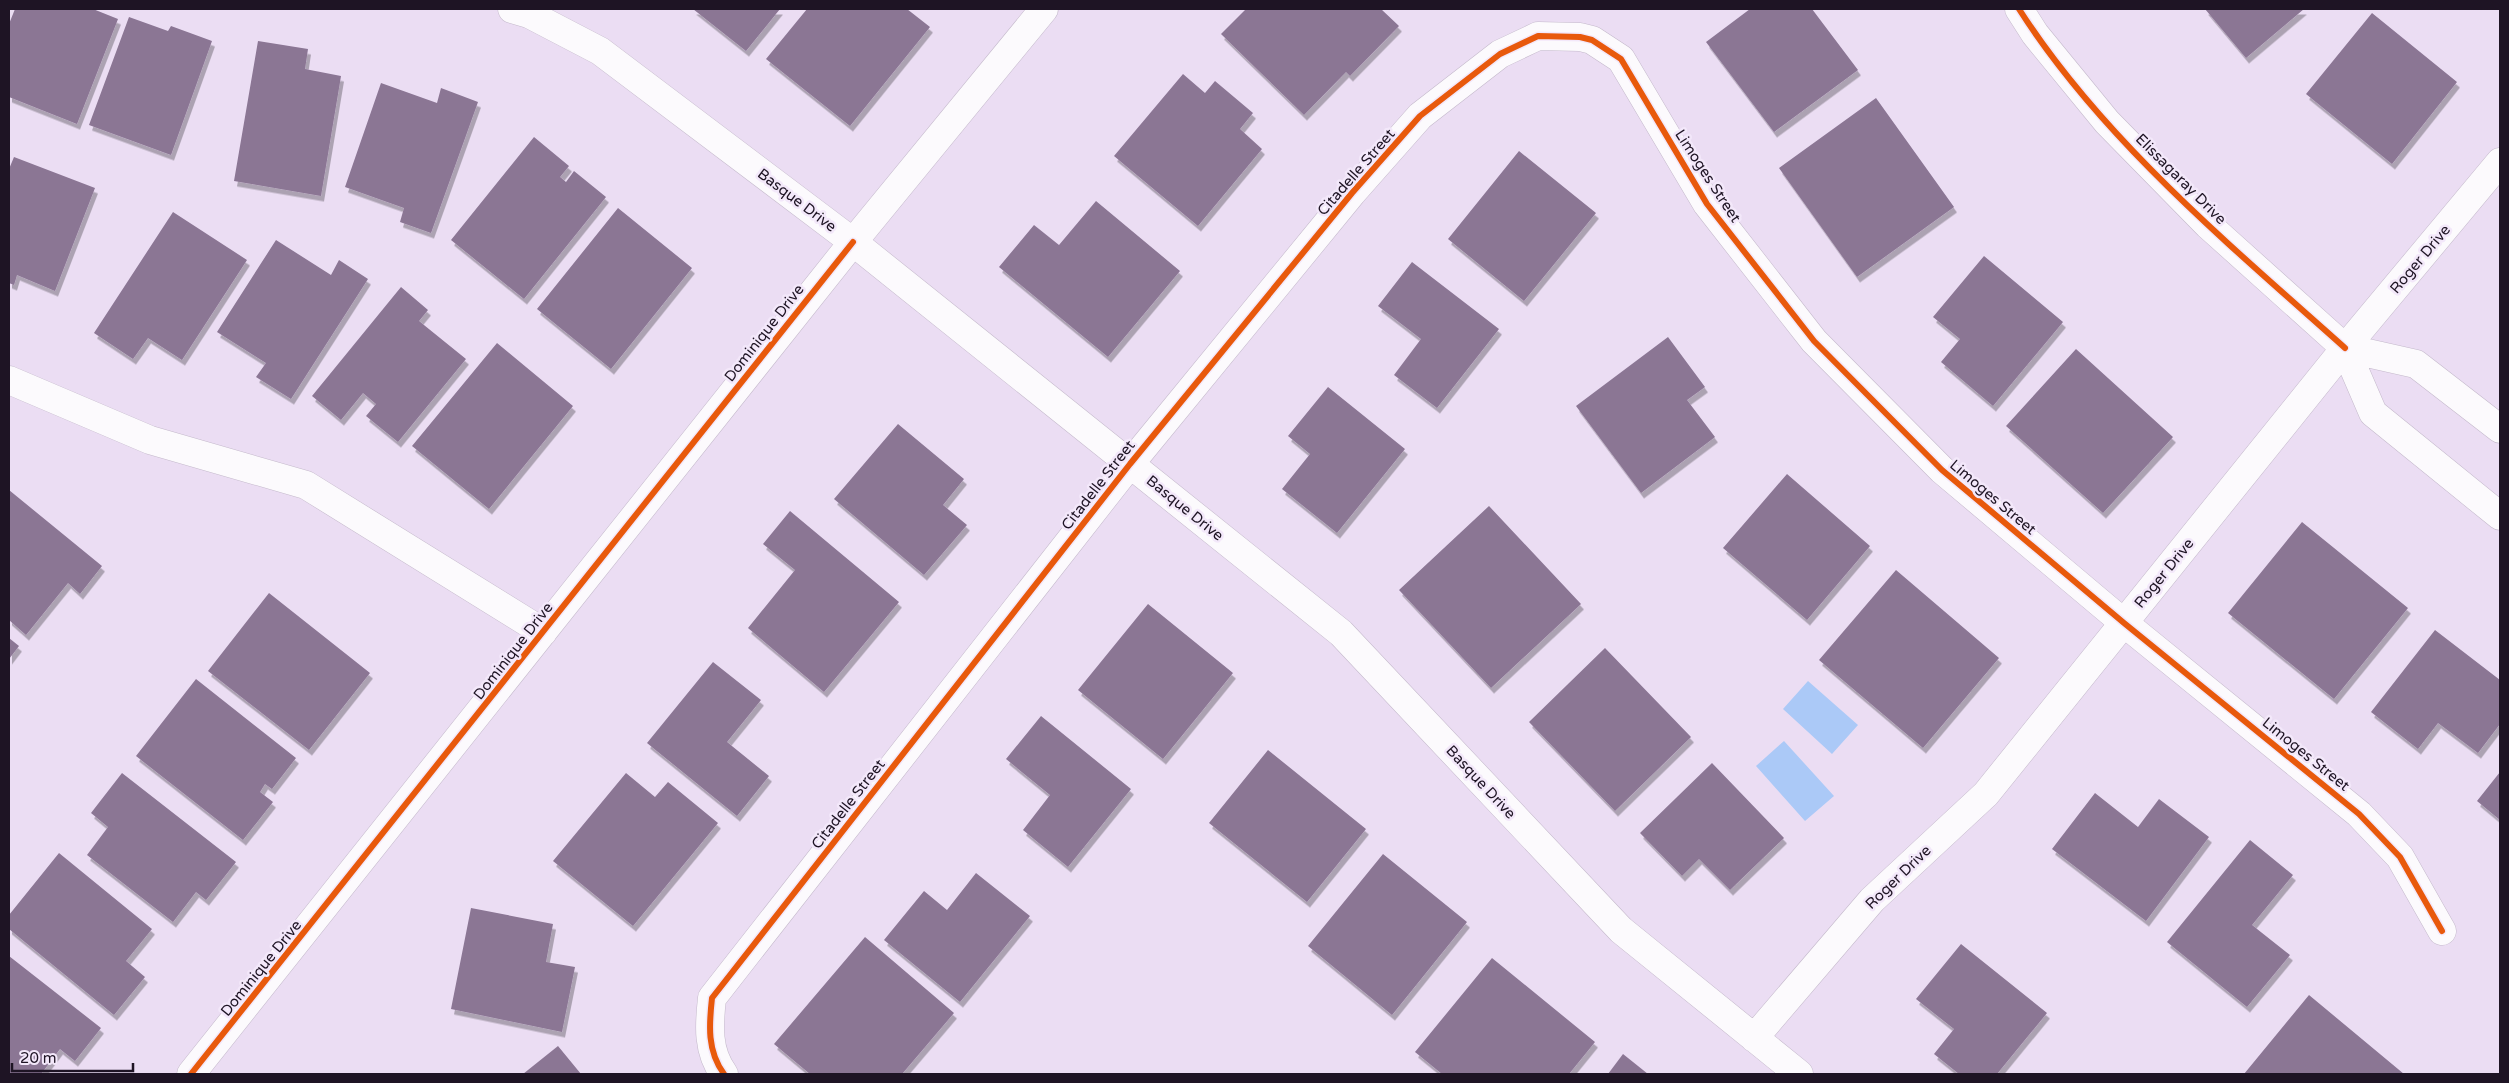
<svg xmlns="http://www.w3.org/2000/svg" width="2509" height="1083" viewBox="0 0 2509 1083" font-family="'Varela Round',sans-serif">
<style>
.water{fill:#abc9f7}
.building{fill:#8b7694;filter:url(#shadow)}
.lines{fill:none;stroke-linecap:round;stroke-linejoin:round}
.street-casing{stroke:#c4b9cb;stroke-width:29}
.street{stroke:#fcfafd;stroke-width:28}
.cycleway-casing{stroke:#f3e8fa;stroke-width:9}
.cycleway{stroke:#e8590c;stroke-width:6}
.labels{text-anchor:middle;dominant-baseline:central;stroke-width:5;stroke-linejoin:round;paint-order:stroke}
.street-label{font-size:15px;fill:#1e1424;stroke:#f3e8fa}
</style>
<defs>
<filter id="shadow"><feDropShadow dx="3" dy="5.5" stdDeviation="0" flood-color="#0004"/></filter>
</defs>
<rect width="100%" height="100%" fill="#ebddf3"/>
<path class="water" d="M1808,681L1858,725L1832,754L1783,709Z
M1784,741L1834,796L1805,821L1756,766Z"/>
<path class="building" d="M15,9H93L118,19L77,124L9,97V24Z
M693,9H780L746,51Z
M807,9H907L930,27L850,126L766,59Z
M1246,9H1381L1399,26L1350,76L1346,72L1304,115L1221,34Z
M1750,9H1812L1858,70L1774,132L1706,42Z
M2205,9H2304L2246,58Z
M2372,13L2457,82L2392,164L2306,94Z
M129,17L168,31L171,26L212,41L171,155L89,125Z
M258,41L308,49L305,69L341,76L321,196L234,181Z
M1183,74L1205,93L1215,81L1253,113L1240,129L1262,149L1198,226L1114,156Z
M381,83L437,103L441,88L478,102L431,233L400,222L404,208L345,187Z
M1876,98L1954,207L1857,277L1779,168Z
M534,137L569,166L560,177L566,182L574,171L606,197L524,299L451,240Z
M1519,151L1596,213L1524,301L1448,239Z
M14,157L95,188L55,291L17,275L14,285L9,283V169Z
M1096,201L1180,271L1108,357L999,267L1034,225L1059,245Z
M618,208L692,268L611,369L537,309Z
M173,212L247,260L182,360L148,338L133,359L94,333Z
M276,240L331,275L339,260L368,279L291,399L256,377L266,363L217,332Z
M1984,256L2063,322L1993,406L1941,362L1960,339L1933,317Z
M1412,262L1499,329L1437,408L1394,375L1421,339L1378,306Z
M401,287L428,310L419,321L466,359L398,442L366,416L376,404L363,393L341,420L312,396Z
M1668,337L1705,387L1687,400L1715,437L1641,493L1576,406Z
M497,343L573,406L489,509L412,446Z
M2076,349L2173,437L2103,513L2006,426Z
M1328,387L1405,449L1337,533L1282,489L1310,454L1288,436Z
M898,424L964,479L943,505L967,525L924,575L834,499Z
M1787,474L1870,546L1807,620L1723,548Z
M9,490L102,566L80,594L68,583L26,635L9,620Z
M1489,506L1581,604L1491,688L1399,590Z
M790,511L899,602L824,692L748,628L795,570L763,544Z
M2302,522L2408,608L2334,699L2228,613Z
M1896,570L1999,658L1923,748L1819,660Z
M269,593L370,673L309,750L208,671Z
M1148,604L1233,673L1163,759L1078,690Z
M2435,630L2500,680V724L2478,753L2438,723L2418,749L2371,712Z
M9,638L19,646L9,659Z
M1605,648L1691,737L1615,811L1529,722Z
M713,662L761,700L727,742L769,776L737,816L647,743Z
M196,679L296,758L272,789L265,784L260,792L273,802L243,840L136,756Z
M1041,716L1131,789L1068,867L1023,830L1050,795L1006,759Z
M1268,750L1366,829L1307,902L1209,823Z
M1712,763L1784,838L1730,890L1699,859L1682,876L1640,833Z
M2500,772V820L2477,801Z
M122,773L236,862L206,900L196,892L173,922L87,855L108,827L91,813Z
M626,773L655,797L668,782L718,823L633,926L553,861Z
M2095,793L2138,827L2159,799L2209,837L2146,921L2052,849Z
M2250,840L2293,875L2252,925L2290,955L2247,1007L2167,942Z
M59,853L152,929L126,961L145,977L114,1015L9,929V915Z
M1383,854L1467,922L1392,1015L1308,946Z
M976,873L1030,916L960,1002L884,940L924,891L947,910Z
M471,908L553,924L546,962L575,967L562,1032L451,1009Z
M865,937L954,1013L902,1074H810L774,1044Z
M1961,944L2047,1013L1997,1074H1959L1934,1054L1954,1029L1916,999Z
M9,956L101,1028L75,1061L60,1049L41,1074H9Z
M1492,958L1595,1042L1569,1074H1442L1415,1052Z
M2309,995L2404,1074H2244Z
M558,1046L581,1074H523Z
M1623,1054L1648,1074H1608Z"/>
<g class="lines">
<g class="street-casing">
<path id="street" d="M512,9L529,14L600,51L853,242L1341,633L1621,930L1799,1074
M2019,9L2035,34L2107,122L2208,225L2345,348L2373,413L2500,516
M2345,348L2416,364L2500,429
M9,380L150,440L306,485L543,632
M1754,1038L1872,900L1986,794L2345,348L2500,162
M191,1074L853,242L1044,9
M724,1074C707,1051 709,1025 712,998L1130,464L1352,193L1420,116L1500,54L1538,36L1580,37L1592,40L1621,59L1707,204L1814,341L1942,470L2124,623L2359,814L2400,857L2442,931"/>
</g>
<use href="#street" class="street"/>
<g class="cycleway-casing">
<path id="cycleway" d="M2019,9C2102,139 2231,246 2345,348
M191,1074L853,242
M724,1074C707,1051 709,1025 712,998L1130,464L1352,193L1420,116L1500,54L1538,36L1580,37L1592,40L1621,59L1707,204L1814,341L1942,470L2124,623L2359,814L2400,857L2442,931"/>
</g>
<use href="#cycleway" class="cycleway"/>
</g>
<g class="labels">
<g class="street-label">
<text transform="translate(1356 172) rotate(-49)">Citadelle Street</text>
<text transform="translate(1708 176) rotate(57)">Limoges Street</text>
<text transform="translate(2181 179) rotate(45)">Elissagaray Drive</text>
<text transform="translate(797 200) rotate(37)">Basque Drive</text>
<text transform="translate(2420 259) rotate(-50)">Roger Drive</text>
<text transform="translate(764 333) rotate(-52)">Dominique Drive</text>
<text transform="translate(1098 485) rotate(-52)">Citadelle Street</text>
<text transform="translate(1993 497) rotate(40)">Limoges Street</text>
<text transform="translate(1185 508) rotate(39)">Basque Drive</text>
<text transform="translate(2164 573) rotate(-51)">Roger Drive</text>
<text transform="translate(513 651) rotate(-52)">Dominique Drive</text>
<text transform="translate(2306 754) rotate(39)">Limoges Street</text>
<text transform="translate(1481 782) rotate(47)">Basque Drive</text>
<text transform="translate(848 804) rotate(-52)">Citadelle Street</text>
<text transform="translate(1898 877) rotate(-44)">Roger Drive</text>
<text transform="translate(261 968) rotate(-51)">Dominique Drive</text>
</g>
</g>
<rect width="2509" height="1083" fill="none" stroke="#1e1424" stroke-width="20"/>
<path d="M12 1063v8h121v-8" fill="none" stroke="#1e1424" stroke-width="2.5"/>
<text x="20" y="1063" font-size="15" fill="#1e1424" stroke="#f3e8fa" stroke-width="4" paint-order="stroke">20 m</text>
</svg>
